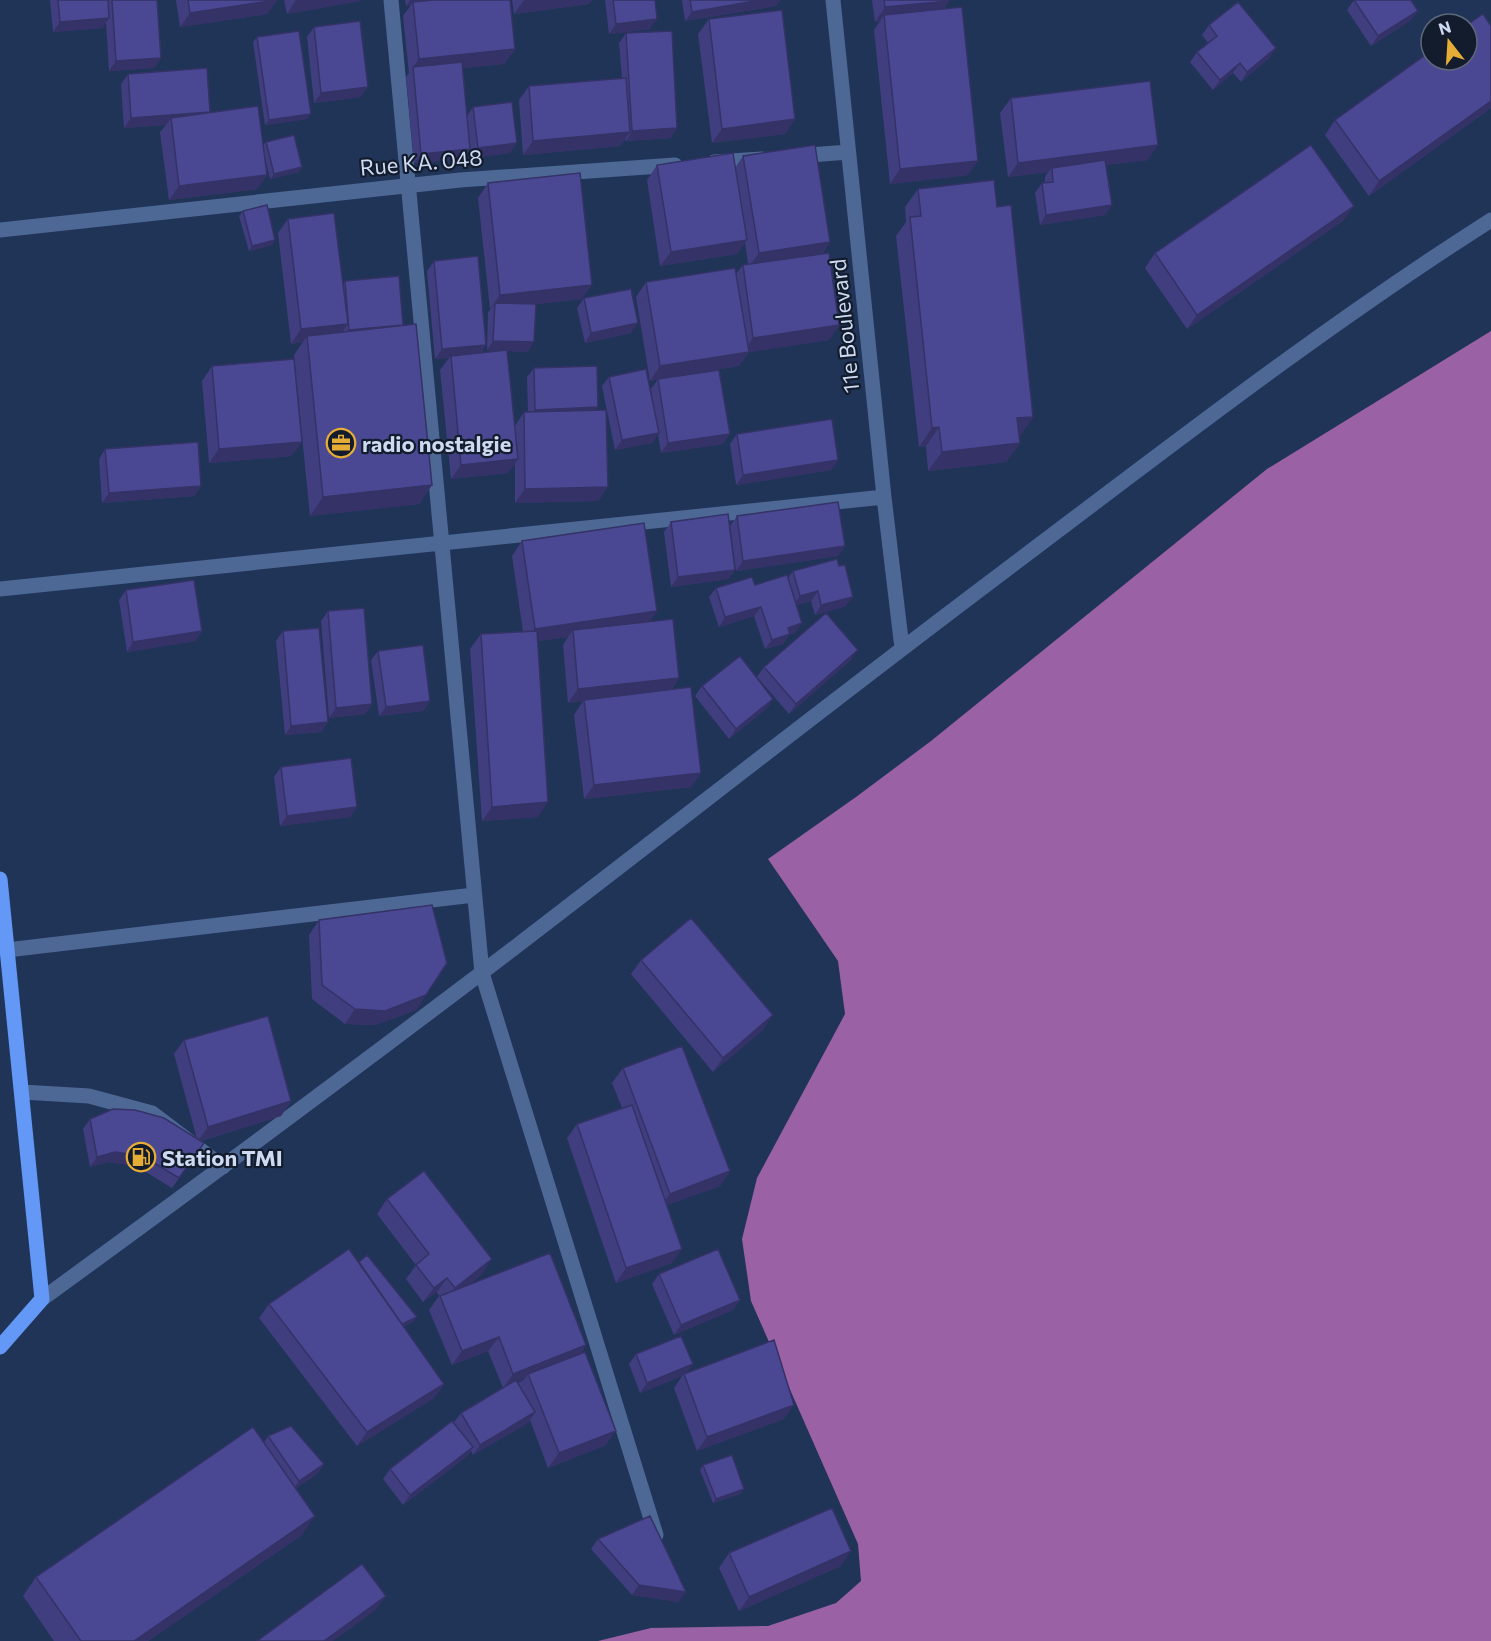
<svg xmlns="http://www.w3.org/2000/svg" width="1491" height="1641" viewBox="0 0 1491 1641" font-family="Commissioner,sans-serif">
<style>
.water{fill:#9a61a4}
.lines{fill:none;stroke-linecap:round;stroke-linejoin:round}
.minor{stroke:#4e6896;stroke-width:15}
.major{stroke:#6398f7;stroke-width:15}
.wall{fill:#403e7e}
.shaded-wall{fill:#343266}
.building{fill:#4a4892;stroke:#343266;stroke-width:1.5}
.labels{text-anchor:middle;dominant-baseline:central;stroke-width:4.5;stroke-linejoin:round;paint-order:stroke}
.street-label{font-size:22px;fill:#cddaf1;stroke:#131c2c}
.poi-label{font-size:22px;font-weight:bold;fill:#cddaf1;stroke:#131c2c;text-anchor:start}
</style>
<rect width="100%" height="100%" fill="#203458"/>
<path class="water" d="M1491,331V1641H598L651,1628L768,1626L836,1603L861,1581L858,1544L751,1301L742,1239L757,1178L845,1014L838,961L768,859L856,797L931,741L1267,469Z"/>
<g class="lines">
<path class="minor" d="M391,0L482,973L656,1535
M833,0L884,497L902,648
M797,156L848,152
M714,162L762,159
M0,230L460,180L675,165
M0,589L884,497
M7,950L474,895
M22,1092L89,1096L152,1113L223,1167
M42,1299C189,1192 335,1084 480,974C653,842 824,707 998,576C1160,454 1320,329 1491,220"/>
<path class="major" d="M0,879L42,1299L0,1347"/>
</g>
<path class="wall" d="M50,0H157L161,58L154,68L109,71L106,23L103,28L53,32Z
M176,0H277L267,14L180,27Z
M284,0H361L360,1L287,14Z
M405,0H510L515,49L504,64L462,68L467,116L473,107L510,153L471,158L468,136L470,149L463,159L414,163L406,77L409,73L403,16L411,5L406,6Z
M512,0H592L589,4L514,14Z
M605,0H655L650,29L609,34Z
M682,0H780L776,6L685,21Z
M872,0H949L944,9L968,175L890,184L874,30L880,21L875,22Z
M1354,0L1418,11L1411,20L1371,46L1347,10Z
M709,19L795,119L785,134L712,143L698,34Z
M1209,25L1276,48L1269,58L1241,82L1233,73L1213,90L1190,62L1197,52L1208,43L1202,35Z
M1491,26V108L1369,196L1325,135L1335,120Z
M314,27L361,97L314,103L307,37Z
M626,33L671,138L626,141L625,139L620,146L523,155L519,100L529,86L622,78L619,43Z
M257,37L311,114L307,119L265,125L253,42Z
M128,74L210,112L263,145L266,142L299,172L270,179L264,154L267,175L257,189L169,200L160,132L166,125L124,128L121,84Z
M1011,98L1148,160L1106,165L1112,205L1105,215L1040,225L1035,193L1042,183H1045V177L1048,172L1008,177L1000,113Z
M743,156L830,242L822,254L839,325L829,340L749,352L739,366L677,376L723,444L661,453L658,434L652,443L615,450L602,386L609,377L654,411L651,389L658,379L650,381L636,297L646,282L736,274L743,265L748,264L745,242L737,254L660,266L647,180L657,165L735,168Z
M488,183L582,299L536,304L528,352L507,351L515,426L524,412H528L527,377L534,368L596,410L608,487L598,501L515,503V463L508,473L451,479L440,370L449,358L435,359L427,271L434,261L486,345L481,353L500,351L487,350L488,312L491,309H490L478,198Z
M918,189L997,207L1033,417L1020,436H1019L1020,443L1006,462L928,471L926,446L919,447L896,236L906,222L905,207Z
M243,211L272,245L249,251L239,216Z
M288,219L343,284L345,281L403,326L432,485L419,504L310,516L294,355L303,342L291,344L278,233Z
M1344,220L1187,329L1145,268L1155,253Z
M584,298L631,333L585,343L577,308Z
M212,366L302,442L291,456L209,463L202,381Z
M737,434L838,460L831,470L736,485L730,444Z
M105,449L201,486L194,496L102,503L99,459Z
M737,516L845,546L838,556L736,571L730,526Z
M671,522L735,570L728,579L671,587L664,532Z
M522,541L657,611L649,622L679,678L671,690L701,773L691,787L584,799L574,715L583,701L568,703L563,645L568,637L538,641V817L482,821L470,649L481,634L523,632L512,556Z
M793,571L846,606L815,615L811,601L796,605L795,633L789,635L783,644L765,649L754,616L719,627L709,597L716,588L755,585L788,578Z
M126,590L202,631L195,641L127,652L119,600Z
M328,611L372,704L365,714L329,718L321,621Z
M283,631L328,722L321,732L285,735L276,641Z
M378,651L430,701L423,711L379,716L371,660Z
M851,660L789,714L757,677L764,667Z
M702,686L773,699L767,708L729,739L695,696Z
M281,767L357,807L350,817L280,826L274,777Z
M319,920L426,995L416,1010L375,1025L345,1024L312,999L309,935Z
M641,960L763,1030L713,1072L631,974Z
M184,1040L291,1101L281,1116L200,1141L204,1143L172,1188L136,1166L108,1162L90,1167L83,1129L90,1119L197,1139L174,1054Z
M623,1068L730,1171L720,1186L667,1205L672,1263L616,1283L567,1138L577,1124L622,1108L612,1083Z
M387,1199L482,1274L468,1285L586,1345L581,1353L606,1445L548,1468L530,1420L529,1422L473,1455L471,1451L466,1457L403,1505L383,1479L390,1469L454,1422L461,1413L503,1388L488,1351L452,1365L429,1310L439,1296L437,1292L423,1302L406,1279L416,1265L377,1214Z
M359,1262L413,1322L404,1326L444,1384L434,1398L357,1446L259,1318L269,1304Z
M659,1274L740,1300L733,1310L674,1335L652,1284Z
M636,1354L687,1372L784,1419L697,1451L674,1388L682,1376L640,1393L629,1364Z
M268,1436L324,1464L317,1474L296,1488L302,1535L148,1641H54L23,1596L36,1577L264,1443Z
M703,1465L744,1489L740,1494L713,1503L700,1470Z
M598,1539L679,1602L632,1595L591,1549Z
M729,1553L841,1566L739,1611L719,1568Z"/>
<path class="shaded-wall" d="M277,0L267,14L180,27L190,13Z
M296,0H361L360,1L287,14Z
M410,0H443L413,2L411,5L406,6Z
M524,0H592L589,4L514,14Z
M760,0H780L776,6L685,21L692,12Z
M949,1L939,15H884L880,21L875,22L885,7Z
M1418,11L1411,20L1371,46L1378,36Z
M109,18L103,28L53,32L60,22Z
M657,19L650,29L609,34L616,24Z
M1276,48L1269,58L1241,82L1247,72Z
M515,49L504,64L413,73V67L419,59Z
M161,58L154,68L109,71L116,61Z
M1240,63L1233,73L1213,90L1220,80Z
M368,87L361,97L314,103L321,93Z
M1491,101V108L1369,196L1379,181Z
M210,112L171,118L166,125L124,128L131,118Z
M311,114L307,119L265,125L269,120Z
M795,119L785,134L712,143L722,129Z
M677,128L671,138L626,141L632,131Z
M630,132L620,146L523,155L533,141Z
M517,143L510,153L471,158L478,148Z
M1158,145L1148,160L1052,172V168L1048,172L1008,177L1018,163Z
M470,149L463,159L414,163L421,154Z
M978,161L968,175L890,184L900,169Z
M302,167L299,172L270,179L274,174Z
M267,175L257,189L169,200L179,186Z
M1112,205L1105,215L1040,225L1046,215Z
M1354,206L1344,220L1187,329L1197,315Z
M275,240L272,245L249,251L252,246Z
M747,240L737,254L660,266L671,252Z
M830,242L820,256L749,267L759,253Z
M592,285L582,299L495,309V303L491,309H490L500,295Z
M638,323L631,333L585,343L591,333Z
M348,324L338,338L307,336L303,342L291,344L301,329Z
M839,325L829,340L743,353L753,338Z
M493,341L534,342L528,352L487,350Z
M486,345L479,355L451,356L449,358L435,359L442,349Z
M749,352L739,366L650,381L660,366Z
M598,407L592,417L528,420L535,410Z
M1033,417L1020,436L1004,437L1017,418Z
M939,427L926,446L919,447L932,428Z
M659,433L652,443L615,450L622,440Z
M730,434L723,444L661,453L668,443Z
M302,442L291,456L209,463L219,449Z
M1020,443L1006,462L928,471L942,452Z
M518,459L508,473L451,479L461,465Z
M838,460L831,470L736,485L743,475Z
M432,485L419,504L310,516L323,497Z
M201,486L194,496L102,503L109,493Z
M608,487L598,501L515,503L525,489Z
M845,546L838,556L736,571L743,561Z
M735,570L728,579L671,587L678,577Z
M818,591L811,601L793,606L800,596Z
M853,597L846,606L815,615L821,605Z
M761,607L754,616L719,627L725,617Z
M657,611L647,625L573,630L568,637L524,643L535,629Z
M802,623L795,633L789,635L783,644L765,649L772,640L788,628Z
M202,631L195,641L127,652L133,642Z
M858,650L851,660L789,714L796,704Z
M679,678L669,692L568,703L578,689Z
M773,699L767,708L729,739L736,729Z
M430,701L423,711L379,716L386,707Z
M372,704L365,714L329,718L336,708Z
M328,722L321,732L285,735L291,726Z
M701,773L691,787L584,799L594,785Z
M548,802L538,817L482,821L492,807Z
M357,807L350,817L280,826L287,816Z
M426,995L416,1010L375,1025L345,1024L355,1009Z
M773,1015L763,1030L713,1072L723,1058Z
M291,1101L281,1116L198,1141L208,1127Z
M115,1152L143,1156L136,1166L108,1162L90,1167L97,1157Z
M730,1171L720,1186L659,1208L670,1194Z
M682,1249L672,1263L616,1283L626,1268Z
M492,1259L482,1274L445,1303L455,1288Z
M447,1278L437,1292L423,1302L434,1288Z
M740,1300L733,1310L674,1335L681,1325Z
M417,1317L413,1322L398,1329L401,1324Z
M499,1337L488,1351L452,1365L462,1351Z
M586,1345L576,1360L528,1374L523,1381L503,1389L513,1374Z
M693,1364L686,1374H684L682,1376L640,1393L647,1383Z
M444,1384L434,1398L357,1446L367,1432Z
M794,1405L784,1419L697,1451L707,1437Z
M535,1412L529,1422L473,1455L480,1445Z
M616,1431L606,1445L548,1468L559,1453Z
M473,1447L466,1457L403,1505L410,1495Z
M324,1464L317,1474L293,1490L299,1481Z
M744,1489L740,1494L713,1503L716,1499Z
M315,1516L302,1535L148,1641H134Z
M851,1551L841,1566L739,1611L749,1597Z
M639,1585L686,1592L679,1602L632,1595Z
M386,1596L376,1610L333,1641H324Z"/>
<path class="building" d="M58,0H108L109,18L60,22Z
M112,0H157L161,58L116,61Z
M188,0H276L190,13Z
M434,0H510L515,49L419,59L413,2Z
M613,0H655L657,19L616,24Z
M690,0H760L692,12Z
M884,0H949V1L885,7Z
M1354,0H1411L1418,11L1378,36Z
M1238,2L1276,48L1247,72L1240,63L1220,80L1197,52L1217,36L1209,25Z
M962,7L978,161L900,169L884,15Z
M782,10L795,119L722,129L709,19Z
M1483,14L1491,26V101L1379,181L1335,120L1431,51V60H1467V25Z
M360,21L368,87L321,93L314,27Z
M299,31L311,114L269,120L257,37Z
M672,31L677,128L632,131L626,33Z
M462,62L470,149L421,154L413,67Z
M207,68L210,112L131,118L128,74Z
M626,78L630,132L533,141L529,86Z
M1150,81L1158,145L1018,163L1011,98Z
M512,102L517,143L478,148L473,107Z
M258,106L267,175L179,186L171,118Z
M294,135L302,167L274,174L266,142Z
M815,145L830,242L759,253L743,156Z
M1311,145L1354,206L1197,315L1155,253Z
M733,153L747,240L671,252L657,165Z
M1105,160L1112,205L1046,215L1042,183L1053,182L1052,168Z
M580,173L592,285L500,295L488,183Z
M994,180L997,207L1011,205L1033,417L1017,418L1020,443L942,452L939,427L932,428L910,217L921,216L918,189Z
M267,205L275,240L252,246L243,211Z
M334,213L348,324L301,329L288,219Z
M829,253L839,325L753,338L743,265Z
M478,256L486,345L442,349L434,261Z
M735,268L749,352L660,366L646,282Z
M399,276L403,325L349,330L345,281Z
M631,289L638,323L591,333L584,298Z
M495,303L536,304L534,342L493,341Z
M416,324L432,485L323,497L307,336Z
M507,350L518,459L461,465L451,356Z
M294,359L302,442L219,449L212,366Z
M597,366L598,407L535,410L534,368Z
M646,369L659,433L622,440L609,377Z
M719,370L730,434L668,443L658,379Z
M606,410L608,487L525,489L524,412Z
M832,419L838,460L743,475L737,434Z
M198,442L201,486L109,493L105,449Z
M838,502L845,546L743,561L737,516Z
M728,514L735,570L678,577L671,522Z
M644,523L657,611L535,629L522,541Z
M837,559L839,566L845,565L853,597L821,605L818,591L800,596L793,571Z
M787,575L802,623L788,628L790,634L772,640L761,607L725,617L716,588L752,577L755,585Z
M194,580L202,631L133,642L126,590Z
M364,608L372,704L336,708L328,611Z
M826,613L858,650L796,704L764,667Z
M673,619L679,678L578,689L573,630Z
M319,628L328,722L291,726L283,631Z
M537,631L548,802L492,807L481,634Z
M423,645L430,701L386,707L378,651Z
M740,656L773,699L736,729L702,686Z
M691,687L701,773L594,785L584,700Z
M351,758L357,807L287,816L281,767Z
M432,905L447,963L426,995L385,1011L355,1009L322,985L319,920Z
M691,918L773,1015L723,1058L641,960Z
M268,1016L291,1101L208,1127L184,1040Z
M682,1046L730,1171L670,1194L623,1068Z
M632,1105L682,1249L626,1268L577,1124Z
M113,1109L135,1110L164,1118L204,1143L179,1178L143,1156L115,1152L97,1157L90,1119Z
M424,1171L492,1259L455,1288L447,1278L434,1288L416,1265L429,1254L387,1199Z
M349,1249L444,1384L367,1432L269,1304Z
M718,1249L740,1300L681,1325L659,1274Z
M550,1253L586,1345L513,1374L499,1337L462,1351L440,1296Z
M367,1255L417,1317L402,1324L359,1262Z
M681,1336L693,1364L647,1383L636,1354Z
M774,1340L794,1405L707,1437L684,1374Z
M585,1352L616,1431L559,1453L528,1374Z
M516,1380L535,1412L480,1445L461,1413Z
M452,1421L473,1447L410,1495L390,1469Z
M291,1426L324,1464L299,1481L268,1436Z
M253,1427L315,1516L134,1641H81L36,1577Z
M732,1455L744,1489L716,1499L703,1465Z
M832,1508L851,1551L749,1597L729,1553Z
M650,1516L686,1592L639,1585L598,1539Z
M362,1564L386,1596L324,1641H257Z"/>
<defs>
<g id="office-ring" transform="scale(1.5)"><circle r="9.5" fill="#131c2c" stroke="#e6ad36" stroke-width="1.5"/><path d="M-6-3h4V-5.5h4V-3h4V5H-6ZM-1-4.5V-3h2v-1.5ZM-6 0V1H6V0Z" fill="#e6ad36"/></g>
<g id="fuel-ring" transform="scale(1.5)"><circle r="9.5" fill="#131c2c" stroke="#e6ad36" stroke-width="1.5"/><path d="M-5.5-6h7V0h2V4h1.3V-2.5L3-4.5l.8-.8L6-3V5H2.5V1h-1V6h-7ZM-4.2-4.7v3.2H.2V-4.7Z" fill="#e6ad36"/></g>
</defs>
<g fill-rule="evenodd">
<use href="#office-ring" x="341" y="443"/>
<use href="#fuel-ring" x="141" y="1157"/>
</g>
<g class="labels">
<g class="street-label">
<text transform="translate(421 162) rotate(-5)">Rue KA. 048</text>
<text transform="translate(844 326) rotate(-96)">11e Boulevard</text>
</g>
<g class="poi-label">
<text x="362" y="443">radio nostalgie</text>
<text x="162" y="1157">Station TMI</text>
</g>
</g>
<g transform="translate(1449 42) rotate(343)"><circle r="28" fill="#131c2c" stroke="#5d687b" stroke-width="1.5"/>
<path d="M0-4.5L10 22L0 15L-10 22Z" fill="#e6ad36"/>
<text y="-9" font-size="16" font-weight="bold" text-anchor="middle" fill="#cddaf1">N</text>
</g>
</svg>
